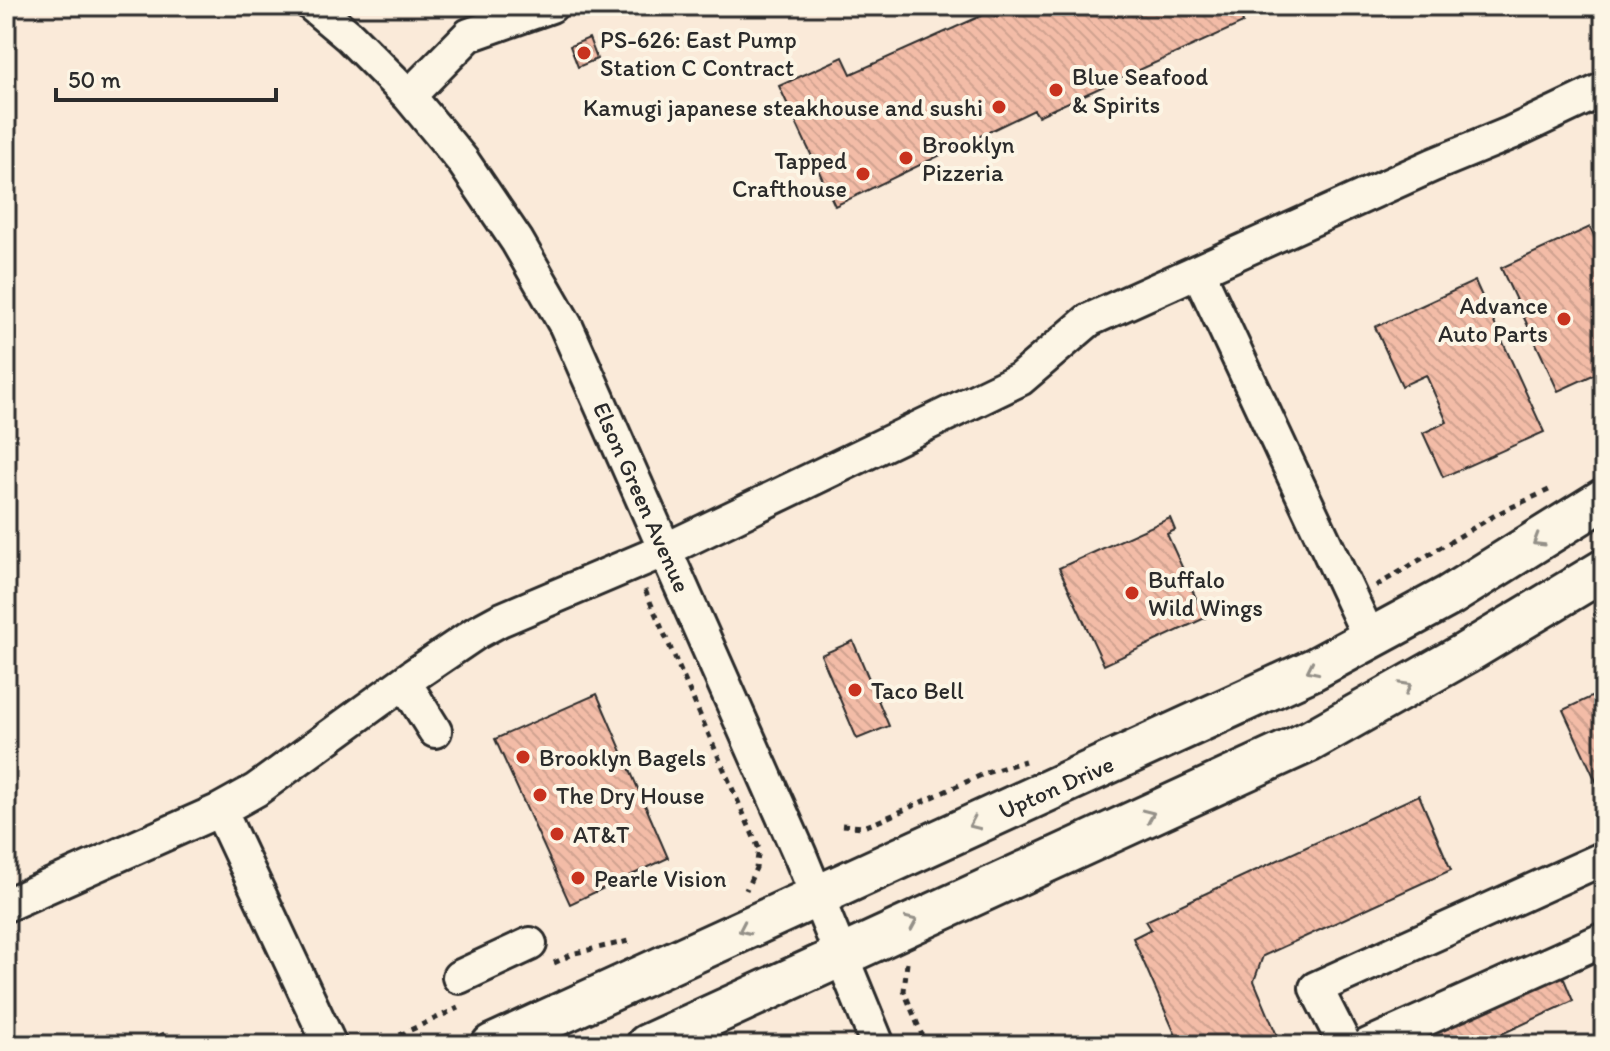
<svg xmlns="http://www.w3.org/2000/svg" width="1610" height="1051" viewBox="0 0 1610 1051" font-family="Itim,sans-serif">
<style>
.building{fill:url(#building-back-hatch);stroke:#2b2b2b;stroke-width:2}
.lines{fill:none;stroke-linecap:round;stroke-linejoin:round}
.minor-casing{stroke:#2b2b2b;stroke-width:38}
.major-casing{stroke:#2b2b2b;stroke-width:46}
.path{stroke:#2b2b2b;stroke-width:5;stroke-dasharray:6 6;stroke-linecap:butt}
.minor{stroke:#fcf5e5;stroke-width:32}
.major{stroke:#fcf5e5;stroke-width:40}
.oneway{stroke:#949088}
.poi-dot{fill:#c8321e;stroke:#fcf5e5;stroke-width:3}
.labels{text-anchor:middle;dominant-baseline:central;stroke-width:8;stroke-linejoin:round;paint-order:stroke}
.poi-label{font-size:24px;fill:#2b2b2b;stroke:#fcf5e5;text-anchor:start}
.street-label{font-size:24px;fill:#2b2b2b;stroke:#fcf5e5}
</style>
<defs>
<pattern id="building-back-hatch" width="6" height="6" patternUnits="userSpaceOnUse" patternTransform="scale(2)"><rect width="6" height="6" fill="#f3bca7"/><path d="M-1 5l2 2M0 0l6 6M5-1l2 2" fill="none" stroke="#d0a290"/></pattern>
</defs>
<rect width="100%" height="100%" fill="#faead9"/>
<filter id="ink" filterUnits="userSpaceOnUse"><feTurbulence type="fractalNoise" baseFrequency=".0125" numOctaves="2"/><feDisplacementMap in="SourceGraphic" scale="16" xChannelSelector="R" yChannelSelector="G"/><feConvolveMatrix kernelMatrix="1 2 1 2 8 2 1 2 1" color-interpolation-filters="sRGB"/></filter>
<g filter="url(#ink)">
<path class="building" d="M1018,6H1262L1241,15L1243,23L1038,116L1034,110L835,206L779,86L843,57L851,74L992,11L996,16Z
M589,38L597,59L578,67L570,46Z
M1590,227L1604,257V370L1558,391L1501,268Z
M1475,281L1544,432L1443,477L1423,433L1447,422L1426,375L1402,386L1375,327Z
M1170,518L1175,530L1167,534L1205,618L1104,665L1059,568Z
M853,641L889,726L857,739L821,655Z
M1604,691V791L1601,792L1563,710Z
M597,694L668,858L570,904L495,739Z
M1419,795L1451,870L1263,956L1254,981L1281,1045H1180L1133,938L1151,929L1146,921Z
M1561,972L1573,1001L1478,1045H1397Z
M163,1033L169,1045H138Z"/>
<g class="lines">
<g class="minor-casing">
<path id="minor" d="M313,6L350,37L409,96L462,160L517,241L566,326L800,855L878,1045
M409,96L469,35L551,6
M1198,271L1370,639
M405,683L435,731
M220,810L330,1045
M6,905L220,810L256,790L414,675L476,633L500,620L665,550L1020,379L1089,320L1433,165L1511,133L1604,89
M459,977L530,944
M1345,1045L1316,988L1604,858
M1368,1045L1604,939"/>
</g>
<g class="major-casing">
<path id="major" d="M492,1045L1314,669L1449,596L1604,499
M647,1045L1310,741L1466,653L1604,570"/>
</g>
<path class="path" d="M1376,586L1497,514L1553,488
M645,590L759,849L756,868L746,890
M842,825L863,827L875,823L986,773L1025,761
M554,963L575,953L633,940
M907,963L904,991L926,1045
M378,1045L458,1008"/>
<use href="#minor" class="minor"/>
<use href="#major" class="major"/>
</g>
<defs><path id="oneway-chevron" d="M-2-3.5L2.5 0L-2 3.5" fill="none" stroke-width="1.6" stroke-linecap="round" stroke-linejoin="round" transform="scale(2)"/></defs>
<g class="oneway">
<use href="#oneway-chevron" transform="translate(1538 541) rotate(149)"/>
<use href="#oneway-chevron" transform="translate(1312 669) rotate(154)"/>
<use href="#oneway-chevron" transform="translate(1406 687) rotate(-29)"/>
<use href="#oneway-chevron" transform="translate(1149 815) rotate(-24)"/>
<use href="#oneway-chevron" transform="translate(974 824) rotate(156)"/>
<use href="#oneway-chevron" transform="translate(912 922) rotate(-24)"/>
<use href="#oneway-chevron" transform="translate(744 929) rotate(155)"/>
</g>
</g>
<g class="poi-dot">
<circle cx="584" cy="53" r="8"/>
<circle cx="1056" cy="90" r="8"/>
<circle cx="999" cy="107" r="8"/>
<circle cx="906" cy="158" r="8"/>
<circle cx="863" cy="174" r="8"/>
<circle cx="1564" cy="319" r="8"/>
<circle cx="1132" cy="593" r="8"/>
<circle cx="855" cy="690" r="8"/>
<circle cx="523" cy="757" r="8"/>
<circle cx="540" cy="795" r="8"/>
<circle cx="557" cy="834" r="8"/>
<circle cx="578" cy="878" r="8"/>
</g>
<g class="labels">
<g class="poi-label">
<text x="600" y="39">PS-626: East Pump<tspan x="600" dy="28">Station C Contract</tspan></text>
<text x="1072" y="76">Blue Seafood<tspan x="1072" dy="28">&amp; Spirits</tspan></text>
<text x="983" y="107" text-anchor="end">Kamugi japanese steakhouse and sushi</text>
<text x="922" y="144">Brooklyn<tspan x="922" dy="28">Pizzeria</tspan></text>
<text x="847" y="160" text-anchor="end">Tapped<tspan x="847" dy="28">Crafthouse</tspan></text>
<text x="1548" y="305" text-anchor="end">Advance<tspan x="1548" dy="28">Auto Parts</tspan></text>
<text x="1148" y="579">Buffalo<tspan x="1148" dy="28">Wild Wings</tspan></text>
<text x="871" y="690">Taco Bell</text>
<text x="539" y="757">Brooklyn Bagels</text>
<text x="556" y="795">The Dry House</text>
<text x="573" y="834">AT&amp;T</text>
<text x="594" y="878">Pearle Vision</text>
</g>
<g class="street-label">
<text transform="translate(642 497) rotate(66)">Elson Green Avenue</text>
<text transform="translate(1056 787) rotate(-24)">Upton Drive</text>
</g>
</g>
<rect width="1610" height="1051" fill="none" stroke="#fcf5e5" stroke-width="32"/>
<rect x="16" y="16" width="1578" height="1019" fill="none" stroke="#2b2b2b" stroke-width="3" filter="url(#ink)"/>
<path d="M56 88v12h220v-12" fill="none" stroke="#2b2b2b" stroke-width="4"/>
<text x="68" y="88" font-size="24" fill="#2b2b2b" stroke="#fcf5e5" stroke-width="6" paint-order="stroke">50 m</text>
</svg>
